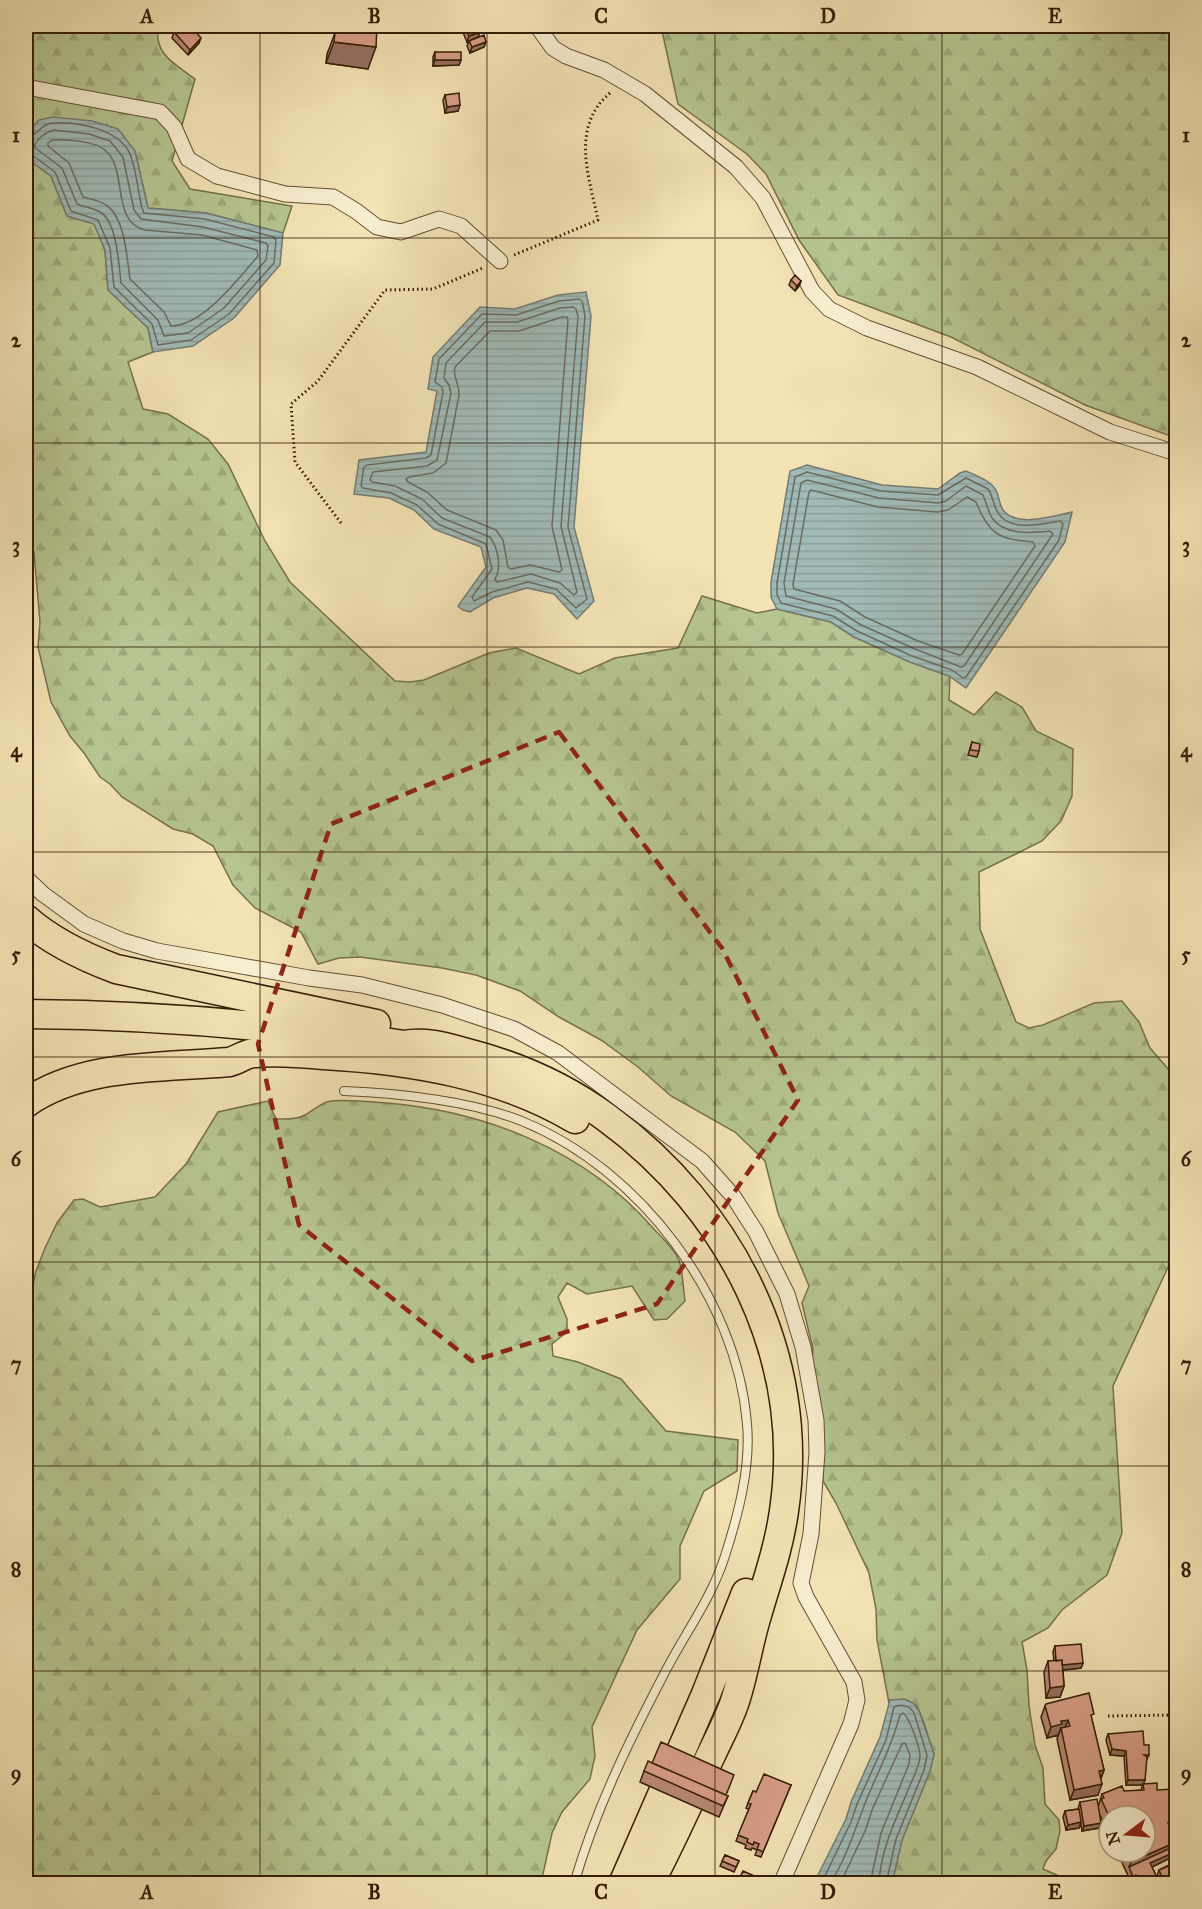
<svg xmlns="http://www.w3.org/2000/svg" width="1202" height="1909" viewBox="0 0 1202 1909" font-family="'IM FELL Great Primer',serif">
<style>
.forest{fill:url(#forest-firs);stroke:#76714c;stroke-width:1.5}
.water{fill:url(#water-rules);stroke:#757c72;stroke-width:1.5}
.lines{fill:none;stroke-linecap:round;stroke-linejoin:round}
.shore{stroke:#6a6c60;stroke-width:1.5}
.lane-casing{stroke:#644e33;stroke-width:10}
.street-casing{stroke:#644e33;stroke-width:17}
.highway-casing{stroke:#351d08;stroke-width:31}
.path{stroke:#351d08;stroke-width:3;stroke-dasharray:1.5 3;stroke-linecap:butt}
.lane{stroke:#f7edcf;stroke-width:8}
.street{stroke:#f7edcf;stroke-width:15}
.highway{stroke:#f3e3b5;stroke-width:28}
.wall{fill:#b98874;stroke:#351d08;stroke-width:1.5}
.shaded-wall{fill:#966f5e;stroke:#351d08;stroke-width:1.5}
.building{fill:#d79e87;stroke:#351d08;stroke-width:1.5}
.marked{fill:none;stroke:#8f2418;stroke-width:4.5;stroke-dasharray:12 8;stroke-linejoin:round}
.grid{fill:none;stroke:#351d08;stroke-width:1.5;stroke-opacity:0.55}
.neatline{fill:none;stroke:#351d08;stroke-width:2}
.grid-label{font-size:20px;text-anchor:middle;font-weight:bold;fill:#351d08}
</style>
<defs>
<pattern id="forest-firs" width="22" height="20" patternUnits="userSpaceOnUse" patternTransform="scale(1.5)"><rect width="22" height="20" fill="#b6c591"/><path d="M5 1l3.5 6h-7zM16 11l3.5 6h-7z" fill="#9da97c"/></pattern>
<pattern id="water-rules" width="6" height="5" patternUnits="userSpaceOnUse" patternTransform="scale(1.5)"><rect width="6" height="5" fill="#a0bbb8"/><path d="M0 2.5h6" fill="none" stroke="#8aa09d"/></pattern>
</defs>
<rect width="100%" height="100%" fill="#f3e3b5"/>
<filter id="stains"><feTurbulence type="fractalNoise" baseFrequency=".00333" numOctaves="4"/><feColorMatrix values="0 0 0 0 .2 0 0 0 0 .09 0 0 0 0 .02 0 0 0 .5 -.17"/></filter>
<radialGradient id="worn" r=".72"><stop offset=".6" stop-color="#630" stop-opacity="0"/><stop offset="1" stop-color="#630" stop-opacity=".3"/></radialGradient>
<path class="forest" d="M26,26H158C154,55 174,63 195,79L172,161L190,189L292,206L283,233L206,213L148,208L135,151L26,135Z
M661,26H1176V438L1085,405L951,337L838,295L799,240L766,174L747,154L678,104Z
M26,158L51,176L67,216L94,223L105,250L108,290L148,328L153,352L128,362L143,409L168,414L208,439L228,464L265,541L290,582L395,681L410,682L424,680L489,653L516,648L579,674L615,658L678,648L702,596L757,613L777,609L831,622L854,637L910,662L950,676L949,700L974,715L996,692L1022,707L1036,731L1073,749L1072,796L1061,821L1042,841L979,872L980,929L1016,1022L1029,1028L1043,1025L1094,1003L1122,1001L1139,1022L1150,1048L1176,1078V1250L1113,1386L1122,1533L1107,1575L1062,1610L1048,1628L1022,1642L1027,1670L1029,1706L1035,1745L1043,1768L1045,1804L1059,1820L1060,1831L1056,1849L1046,1861L1043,1869L1075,1883H892L902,1840L930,1771L934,1754L923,1720L917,1706L907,1700H890L889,1703L877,1640L876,1609L869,1573L836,1503L823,1481V1451L812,1359L813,1349L802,1303L809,1286L778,1213L765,1161L735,1132L671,1096L638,1067L601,1040L559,1017L520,991L476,975L442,968L360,957L339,958L318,964L301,932L255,908L233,885L213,846L193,834L173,829L122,797L110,784L100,777L84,753L70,736L51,702L38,647L40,622L34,552L26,546Z
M268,1101L276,1119C284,1119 295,1120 303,1116C312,1112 321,1102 331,1101C344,1099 372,1102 386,1103C486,1111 586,1151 653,1228C661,1237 674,1248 679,1260C683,1272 683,1288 685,1301L667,1319L654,1320L632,1286L587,1294L567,1283L558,1297L567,1319V1332L552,1344L553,1356L578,1362L621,1379L666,1431L738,1440L737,1471L704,1491L680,1546V1579L637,1630L592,1727L595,1756L590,1779L562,1812L552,1833L541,1883H26V1570L28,1521L26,1499V1323L27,1313L36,1271L45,1248L57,1223L74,1200L83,1199L100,1207L155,1197L186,1164L218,1112Z"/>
<path class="water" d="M53,117L92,121L118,129L135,151L148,208L206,213L283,233L280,265L234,318L193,346L153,352L148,328L108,290L105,250L94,224L67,216L51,176L26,158V135L39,120Z
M586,292L591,316L574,527L594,601L577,619L554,594L527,588L493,598L470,612L463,610L458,606L486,567L481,547L434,529L414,510L389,498L354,494L359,460L426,452L437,391L428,389L433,357L480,307L515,309L558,295Z
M807,465L882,485L938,489L960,473L966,471C977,476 992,481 997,492C999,498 1000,506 1003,510C1016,528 1055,516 1072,512L1065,542L966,688L949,676L910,662L854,637L831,622L777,609L771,597V582L790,471Z
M904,1699L913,1703L919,1711L934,1754L930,1771L902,1840L892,1883H814L846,1819L851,1802L880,1737L890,1700Z"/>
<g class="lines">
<path class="shore" d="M54,130L89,134L110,141L123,157L134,210L141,219L203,227L266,243L268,246L266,260L224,308L188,333L164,336L158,320L121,283C119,266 117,221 100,212C93,208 84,207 77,204L62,168L34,147C36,139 46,132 54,130Z
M26,138C37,137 40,124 52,123C77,121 119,129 130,154C136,168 138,192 142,208L144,213L205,219L274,237L276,240L274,263L229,314L191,340L158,345L152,324L114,287L110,248L98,220L71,211L55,172L31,154L26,153
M52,140C65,139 97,141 106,151C128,171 111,222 145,230L202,235L257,250L258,256C238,279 203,326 171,326L164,312L130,279C127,259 125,217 106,205C99,200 90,199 83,197L69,163L48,146V143Z
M579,299L582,301L585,316L568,527L587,599L576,608L556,589L528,582L492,592L474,601L472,597L492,569L486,544L438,524L417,505L391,493L363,488L361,486L364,467L367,465L426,458L431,455L443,392L442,387L435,382L439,359L482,314L516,315L559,301Z
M573,307L576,309L578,317L561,526L577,592L574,595L560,583L531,574L497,582L495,579C502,567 498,548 490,537L442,518L422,499L395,486L372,482L370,480L373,472L427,466L437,460L451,393L449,385L444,378L446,363L485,322H517L560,308Z
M562,317H567L568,320L552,526L562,570L559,572L530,565L511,569L508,567L503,540L496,530L447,510L427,492L408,482L406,479L409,477L433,473L446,463L459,395C460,384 452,377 455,367L490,331H519Z
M807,472L881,491L938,495L966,478L988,489C993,496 993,504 997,511C1008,533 1042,524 1060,521L1063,524L1059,540L966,677L963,678L952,670L912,656L857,631L833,616L781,603L777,595V583L795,477Z
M807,480L879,498L938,503L946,501L966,486L983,495C986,502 988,511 992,518C1005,536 1032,533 1050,531L1053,534L964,666L961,667L915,649L861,625L836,609L786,596L784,583L801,483Z
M811,490L878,507L937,512L948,510L967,497L976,502C989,535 999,539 1033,542L1035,546L962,654L959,655L918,641L865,617L840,601L794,589L793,584L809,492Z
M821,1884L851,1822L857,1804L886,1740L894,1707C901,1703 910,1706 914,1713L927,1755L924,1770L896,1839L886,1884
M830,1884C845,1860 854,1833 864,1806C876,1775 892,1747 900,1715L903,1713C910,1718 919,1746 920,1755C920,1768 910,1783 906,1795C894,1823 880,1853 879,1884
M840,1884L866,1829L872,1810L902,1744L905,1743L910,1755L909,1764L881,1833L870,1884"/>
<g class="lane-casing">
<path id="lane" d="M344,1091C398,1093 473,1101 524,1122C640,1170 737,1298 747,1424C751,1468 738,1515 725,1556C711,1600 683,1636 663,1676C628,1743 595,1811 574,1884"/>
</g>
<g class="street-casing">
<path id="street" d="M537,26L553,48L566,56L604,70L645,94L736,167L763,198L812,291L829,309L867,328L977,367L1110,432L1176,453
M26,87L160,112L174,127L188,159L217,176L285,194L333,197L356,211L377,227L401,232L439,219L461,226L500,261
M26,878L43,894L84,924L123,941L157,951L309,978L362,985L442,1005L514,1029L558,1053L702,1161L733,1196L756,1232L787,1294L803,1347L816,1420L817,1452L811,1534L801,1583L806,1597L854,1682L857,1700L851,1724L781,1884"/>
</g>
<g class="highway-casing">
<path id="highway" d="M26,919C52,942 84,957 116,969L376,1024
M26,1014C152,1015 279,1025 404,1045C426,1041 445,1047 467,1053C518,1066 565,1087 607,1118C730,1208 807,1356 784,1511C779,1547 767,1581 757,1615C748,1644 744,1675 734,1704C728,1721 720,1736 712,1753C691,1797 672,1841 649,1884
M26,1103C83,1063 163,1068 229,1062C238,1060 246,1053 255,1053C277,1051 301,1053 324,1055C410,1060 499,1074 575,1119
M623,1884L706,1694L746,1593"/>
</g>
<path class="path" d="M514,255L598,220C589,176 570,127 610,93
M341,523L295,462L291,404L318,381L385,290L433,289L483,268
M1108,1716L1176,1715"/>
<use href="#lane" class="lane"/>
<use href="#street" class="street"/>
<use href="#highway" class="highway"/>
</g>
<path class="wall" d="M340,26H377L368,69L326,63L327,54L335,33H339Z
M462,26H500L480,32L478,37L467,42L461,28Z
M187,29L199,43L188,55L172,38L174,32Z
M469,41L486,42L484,47L470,53L467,46Z
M435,52L461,60L459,65L433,66V57Z
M445,95L458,111L445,113L443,100Z
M791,280L801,281L799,286L795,291L789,285Z
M972,742L979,751L977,757L968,755Z
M1055,1646L1083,1663L1081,1668L1063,1670L1064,1686L1060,1697L1046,1698L1044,1672L1048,1661H1054L1053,1652Z
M1045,1706L1092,1720L1104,1770L1101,1779L1098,1795L1070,1800L1057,1739L1060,1731L1058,1735L1047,1738L1041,1717Z
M1108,1734L1144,1745L1149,1755L1146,1761L1145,1780L1143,1785H1126L1124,1756L1110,1755L1106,1740Z
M644,1771L728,1796L719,1817L640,1782Z
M1143,1784L1157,1790L1176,1789V1833L1173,1834L1176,1842L1174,1849L1173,1855L1174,1871L1176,1884H1160L1157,1876L1159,1870L1169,1865L1170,1858L1152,1867L1160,1884H1136L1134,1881L1131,1882L1117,1852H1145L1109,1816V1841L1106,1834L1107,1831L1100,1815L1099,1828L1082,1831L1081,1824L1079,1828L1066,1830L1063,1817L1065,1811L1078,1809L1080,1802L1098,1807L1102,1794L1141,1790Z
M791,1785L761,1857L755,1855L757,1850L752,1848L751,1850L745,1848L746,1845L736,1841L749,1809L746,1808L753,1791L756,1792Z
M725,1855L739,1861L734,1872L720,1866Z"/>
<path class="shaded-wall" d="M481,26H500L480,32L478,37L467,42L469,36L478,33Z
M201,38L199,43L188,55L190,50Z
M334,42L376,47L368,69L326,63Z
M486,42L484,47L470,53L472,47Z
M435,60H461L459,65L433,66Z
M460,105L458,111L445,113L447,107Z
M801,281L799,286L795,291L797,286Z
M1083,1663L1081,1668L1055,1671L1057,1665Z
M1064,1686L1060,1697L1046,1698L1050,1688Z
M1068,1720L1064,1730L1061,1728L1058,1735L1047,1738L1051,1727L1061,1721Z
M1112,1749L1126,1751L1124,1756L1110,1755Z
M1104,1770L1100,1780L1099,1771Z
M1128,1780H1145L1143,1785H1126Z
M1102,1784L1098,1795L1070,1800L1074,1790Z
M1081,1822L1079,1828L1066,1830L1068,1825Z
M1101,1823L1099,1828L1082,1831L1084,1826Z
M1168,1823H1176V1833L1164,1834Z
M1176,1842L1173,1853L1175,1852L1173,1857L1171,1855L1170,1858L1148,1869L1129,1867L1131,1862Z
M1176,1865V1871H1170L1172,1866Z
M1136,1875L1134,1881L1131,1882L1133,1877Z"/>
<path class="building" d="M181,26H184L187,29L190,26L201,38L190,50L174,32Z
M346,26H377L376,47L334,42L335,33H345Z
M464,26H478L480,32L469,36Z
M484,35L486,42L472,47L469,41Z
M435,52H461V60H435Z
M459,93L460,105L447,107L445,95Z
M795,275L801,281L797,286L791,280Z
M972,742L980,744L979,751L970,750Z
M1081,1644L1083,1663L1062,1665V1660L1056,1661L1055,1646Z
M1062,1660L1064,1686L1050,1688L1048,1661Z
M1089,1693L1094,1714L1091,1715L1104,1770L1099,1771L1102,1784L1074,1790L1061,1728L1070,1726L1068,1720L1061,1721L1062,1724L1051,1727L1045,1706L1046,1704Z
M1143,1731L1144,1745H1149V1755H1144L1147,1757L1145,1780H1128L1126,1751L1112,1749L1108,1734Z
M661,1742L734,1775L726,1795L652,1763Z
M648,1761L728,1796L723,1806L644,1771Z
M764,1774L791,1785L763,1852L757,1849L759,1844L754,1842L753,1845L747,1842L748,1839L738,1835L751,1804L748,1803L753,1791L756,1792Z
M1157,1783V1790L1176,1789V1823H1168L1176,1842L1131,1862L1126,1852H1145V1816H1109L1101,1799L1104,1798L1102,1794L1122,1786L1124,1791L1144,1790L1143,1784Z
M1097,1799L1101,1823L1084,1826L1080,1802Z
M1079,1809L1081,1822L1068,1825L1065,1811Z
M1173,1847L1175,1852L1150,1863L1160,1884H1141L1136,1875L1133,1877L1129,1867Z
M725,1855L739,1861L736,1867L722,1861Z
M1171,1855H1176V1865L1172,1866Z
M1171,1865L1176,1875V1884H1165L1159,1870Z
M743,1871L761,1879L759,1884H740L742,1878L740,1877Z"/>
<path class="marked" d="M559,732L722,948L798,1100L657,1304L472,1361L299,1225L258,1044L331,824Z"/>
<path class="grid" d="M260,26V1884M487,26V1884M715,26V1884M942,26V1884M26,238H1176M26,443H1176M26,647H1176M26,852H1176M26,1057H1176M26,1262H1176M26,1466H1176M26,1671H1176"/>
<rect width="1202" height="1909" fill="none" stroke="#f3e3b5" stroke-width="66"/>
<g transform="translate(1127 1834) rotate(254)"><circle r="28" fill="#f7edcf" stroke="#a99a7f" stroke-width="1.5"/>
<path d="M0-4.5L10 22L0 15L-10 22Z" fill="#8f2418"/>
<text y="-9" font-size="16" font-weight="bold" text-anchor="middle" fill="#351d08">N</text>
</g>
<rect x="33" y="33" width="1136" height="1843" class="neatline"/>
<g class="grid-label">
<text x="147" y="23">A</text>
<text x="374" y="23">B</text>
<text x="601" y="23">C</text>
<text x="828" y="23">D</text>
<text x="1055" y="23">E</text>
<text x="16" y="142">1</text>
<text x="1186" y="142">1</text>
<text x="16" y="347">2</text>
<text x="1186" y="347">2</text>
<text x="16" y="552">3</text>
<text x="1186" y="552">3</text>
<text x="16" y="757">4</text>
<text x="1186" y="757">4</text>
<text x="16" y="961">5</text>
<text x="1186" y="961">5</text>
<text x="16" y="1166">6</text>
<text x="1186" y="1166">6</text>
<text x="16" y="1371">7</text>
<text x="1186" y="1371">7</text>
<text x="16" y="1576">8</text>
<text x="1186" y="1576">8</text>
<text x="16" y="1780">9</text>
<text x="1186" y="1780">9</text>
<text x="147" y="1899">A</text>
<text x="374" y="1899">B</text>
<text x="601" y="1899">C</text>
<text x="828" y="1899">D</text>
<text x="1055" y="1899">E</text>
</g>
<rect width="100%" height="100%" filter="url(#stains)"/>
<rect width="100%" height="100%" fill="url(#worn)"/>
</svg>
